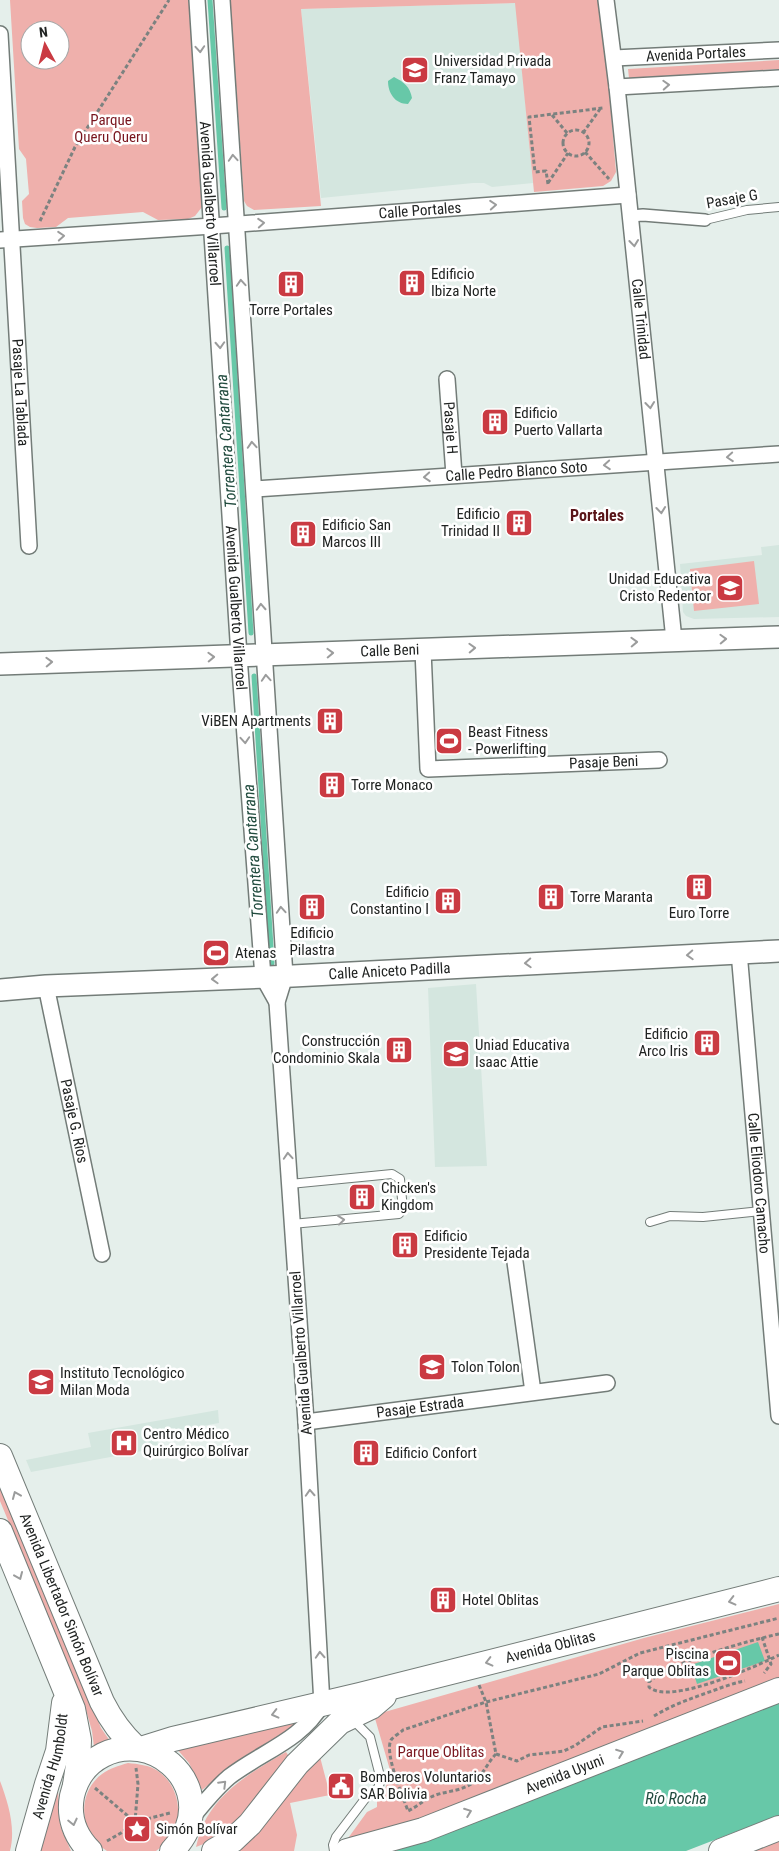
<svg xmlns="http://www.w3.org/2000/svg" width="779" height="1851" viewBox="0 0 779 1851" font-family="'Roboto Condensed',sans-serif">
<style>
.built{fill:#d4e6df}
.green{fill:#efb0ac;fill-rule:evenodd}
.water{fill:#67c8a8}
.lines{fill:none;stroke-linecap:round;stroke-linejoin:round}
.stream{stroke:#67c8a8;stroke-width:5}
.service-casing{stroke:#737c78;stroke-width:10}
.pedestrian-casing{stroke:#737c78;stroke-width:14}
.minor-casing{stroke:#737c78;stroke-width:18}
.secondary-casing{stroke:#737c78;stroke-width:24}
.primary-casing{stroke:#737c78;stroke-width:26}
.path{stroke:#7c8280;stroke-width:3;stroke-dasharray:4 2.5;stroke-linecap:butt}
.service{stroke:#fff;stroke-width:8}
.pedestrian{stroke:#fff;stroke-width:11}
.minor{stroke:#fff;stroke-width:15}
.secondary{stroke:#fff;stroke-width:21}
.primary{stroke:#fff;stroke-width:24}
.oneway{stroke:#9b9c9c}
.labels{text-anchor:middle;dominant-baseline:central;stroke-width:5;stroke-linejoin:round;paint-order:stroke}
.street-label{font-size:15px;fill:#202322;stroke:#fff}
.poi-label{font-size:15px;fill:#202322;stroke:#fff;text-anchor:start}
.park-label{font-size:15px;fill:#79151e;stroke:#fff}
.water-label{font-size:16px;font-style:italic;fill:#224c3f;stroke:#fff}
.neighbourhood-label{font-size:16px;font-weight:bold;fill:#5a1519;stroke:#fff}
</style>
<rect width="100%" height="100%" fill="#e5efeb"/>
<path class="built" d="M516,3L533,183L492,187L484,183H473L321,198L301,9Z
M779,545V617L694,619L686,616L683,612L680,564L762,555L761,547Z
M476,984L487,1166L435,1167L428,988Z
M218,1410L219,1423L157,1434L158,1448L31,1472L26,1460L91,1447L88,1433Z"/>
<path class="green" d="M10,0H190L202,207L195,216L188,219L158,220L143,212L68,218L56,227L37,228L30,227L25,224L23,218L22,201L29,194L26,159L19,149ZM30,30H60V60H30Z
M230,0H598L607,65L616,172L611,181L603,186L534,192L515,3L301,9L321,206L254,210L247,206L244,201Z
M779,60V69L629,78L628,69Z
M754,561L759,604L694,611L690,569Z
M0,1484L101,1728L110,1741L94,1747L92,1731L84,1703L0,1501Z
M779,1604V1679L409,1823L346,1841L367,1812L377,1807V1799L385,1790L388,1779L392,1777L374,1715L644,1638Z
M301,1717L293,1727L240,1759L202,1790L189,1763L176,1748Z
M286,1752L290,1758C263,1795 242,1831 196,1847C198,1839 200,1831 203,1825C219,1790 255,1770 286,1752Z
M319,1753L330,1795L290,1803L297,1835L294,1851H233Z
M128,1763C138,1764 149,1765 158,1771C180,1786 185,1820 168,1841C165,1844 160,1848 156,1851H107C79,1835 76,1793 102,1774C110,1768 118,1766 128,1763Z
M57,1779L61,1828L71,1851H32Z
M0,1781C8,1802 16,1828 10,1851H0Z
M779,1839V1851H748Z"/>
<path class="water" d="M394,77C404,82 410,87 412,98L408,104C395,104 388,93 388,81Z
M758,1642L765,1661L697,1684L691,1665Z
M779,1702V1815L686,1851H395Z"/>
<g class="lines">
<path class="stream" d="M210,0L224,208
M227,248L251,633
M254,676L272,963"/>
<g class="service-casing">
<path id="service" d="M705,220L747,210L779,207
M290,1184L392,1174L400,1179L403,1209L399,1214L292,1224
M650,1222L670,1216L703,1217L761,1211
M334,1851L333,1845L336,1837L368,1795L378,1788L381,1780L370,1737L352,1719"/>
</g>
<g class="pedestrian-casing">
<path id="pedestrian" d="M631,216L643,215L705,220"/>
</g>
<g class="minor-casing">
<g id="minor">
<path id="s1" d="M197,0L239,656L262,964L263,977L277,1002"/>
<path id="s2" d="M606,0L617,87L674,640"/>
<path id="s3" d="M0,34L29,546"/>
<path id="s4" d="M614,58L779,50"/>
<path d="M617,87L779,78"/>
<path id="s5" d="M0,240L212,226L628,195"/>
<path id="s6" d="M447,379L454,475"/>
<path id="s7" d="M255,489L779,454"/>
<path id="s8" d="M423,650L428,769L659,760"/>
<path id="s9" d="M739,952L779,1416"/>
<path id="s10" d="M46,986L102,1254"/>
<path d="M515,1262L533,1392"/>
<path id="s11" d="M306,1422L607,1383"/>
<path d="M190,1820C202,1805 215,1789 229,1777C261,1752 301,1741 322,1704L306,1422L277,1002L285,976L222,0"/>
</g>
</g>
<g class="secondary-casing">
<g id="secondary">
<path id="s12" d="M0,664L779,637"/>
<path id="s13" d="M0,990L46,986L293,976L779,951"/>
</g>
</g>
<g class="primary-casing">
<g id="primary">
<path id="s14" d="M0,1456L102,1702C111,1720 121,1734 136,1748"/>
<path d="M0,1531L73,1709L79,1740L78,1765L75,1785"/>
<path id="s15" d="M141,1749L173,1739L360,1695L779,1589"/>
<path id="s16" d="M28,1851L47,1784L58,1751L64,1703"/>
<path d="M90,1851C75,1836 68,1817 72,1796C76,1778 87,1763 103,1755C151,1731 207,1778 187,1829C184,1838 178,1844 172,1851"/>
<path d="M214,1851L233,1840L250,1824L297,1764L340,1722L371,1707L384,1696"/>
<path id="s17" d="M347,1851L423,1830L779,1690"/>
<path d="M721,1851L779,1828"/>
</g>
</g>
<path class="path" d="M552,115L568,134
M563 143a13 13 0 1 1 26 0a13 13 0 1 1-26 0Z
M583,133L600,109
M585,152L609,179
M548,183L568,153
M548,184L546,171L535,172L529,117L603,108
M40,221L75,147L169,0
M779,1634C750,1640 668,1663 649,1682V1687C669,1706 757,1666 779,1655
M762,1637L771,1664L764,1673
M479,1685L486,1702L496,1754
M654,1716C675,1703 699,1696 723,1687C730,1685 737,1682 745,1681
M496,1754C487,1763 483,1776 471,1784C459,1792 443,1791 431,1797C423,1801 416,1807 408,1811C403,1797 384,1753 391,1740C394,1736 400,1733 403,1730L486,1702L599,1674L640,1653L779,1618
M496,1754L517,1761L529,1755L564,1751L576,1745L602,1727L643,1721
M95,1788L135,1822L170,1813
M107,1841L121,1833L135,1822L138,1784L136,1768"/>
<use href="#service" class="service"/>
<use href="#pedestrian" class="pedestrian"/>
<use href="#minor" class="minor"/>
<use href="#secondary" class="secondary"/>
<use href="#primary" class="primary"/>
</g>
<defs><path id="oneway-chevron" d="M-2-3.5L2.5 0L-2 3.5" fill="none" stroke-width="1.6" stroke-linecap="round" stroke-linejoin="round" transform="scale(1.25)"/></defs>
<g class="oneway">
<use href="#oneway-chevron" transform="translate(200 49) rotate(86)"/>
<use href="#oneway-chevron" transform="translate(666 85) rotate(-3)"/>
<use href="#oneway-chevron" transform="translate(233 158) rotate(-94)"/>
<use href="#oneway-chevron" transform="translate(493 205) rotate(-4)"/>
<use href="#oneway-chevron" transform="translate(261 223) rotate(-4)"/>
<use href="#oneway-chevron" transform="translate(61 236) rotate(-4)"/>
<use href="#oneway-chevron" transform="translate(634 243) rotate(84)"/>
<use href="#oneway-chevron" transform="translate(241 283) rotate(-94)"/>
<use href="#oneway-chevron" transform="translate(220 345) rotate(87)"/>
<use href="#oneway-chevron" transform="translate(650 405) rotate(84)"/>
<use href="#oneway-chevron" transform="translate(252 445) rotate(-94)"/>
<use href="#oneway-chevron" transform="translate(730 457) rotate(176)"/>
<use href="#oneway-chevron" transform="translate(607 465) rotate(176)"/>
<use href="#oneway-chevron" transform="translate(427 477) rotate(176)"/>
<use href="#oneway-chevron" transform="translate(661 510) rotate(84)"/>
<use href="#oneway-chevron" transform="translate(261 607) rotate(-93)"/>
<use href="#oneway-chevron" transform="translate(723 639) rotate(-2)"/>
<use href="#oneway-chevron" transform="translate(634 642) rotate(-2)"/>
<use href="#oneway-chevron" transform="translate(472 648) rotate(-2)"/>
<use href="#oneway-chevron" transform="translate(330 653) rotate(-2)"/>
<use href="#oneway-chevron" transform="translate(211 657) rotate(-2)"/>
<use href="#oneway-chevron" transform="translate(49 662) rotate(-2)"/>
<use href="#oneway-chevron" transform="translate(266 678) rotate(-94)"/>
<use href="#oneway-chevron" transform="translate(245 740) rotate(86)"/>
<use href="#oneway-chevron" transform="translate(281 910) rotate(-94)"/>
<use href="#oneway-chevron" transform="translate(690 955) rotate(177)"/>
<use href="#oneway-chevron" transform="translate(528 963) rotate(177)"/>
<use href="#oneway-chevron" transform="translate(215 979) rotate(178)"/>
<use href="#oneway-chevron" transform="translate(288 1156) rotate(-94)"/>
<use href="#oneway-chevron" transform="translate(341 1220) rotate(-6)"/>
<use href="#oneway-chevron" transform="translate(310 1493) rotate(-93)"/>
<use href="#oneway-chevron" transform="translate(16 1495) rotate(-113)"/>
<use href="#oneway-chevron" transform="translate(19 1576) rotate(67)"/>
<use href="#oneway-chevron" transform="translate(732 1601) rotate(166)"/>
<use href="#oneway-chevron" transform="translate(320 1655) rotate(-93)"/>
<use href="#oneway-chevron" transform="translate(489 1662) rotate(166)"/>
<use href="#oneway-chevron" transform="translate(275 1714) rotate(166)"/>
<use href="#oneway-chevron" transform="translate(620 1753) rotate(-21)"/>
<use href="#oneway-chevron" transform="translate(223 1784) rotate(-45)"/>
<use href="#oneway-chevron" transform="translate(468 1812) rotate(-21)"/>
<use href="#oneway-chevron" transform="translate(73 1822) rotate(77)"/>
</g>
<defs>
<g id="university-square" transform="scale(1.4375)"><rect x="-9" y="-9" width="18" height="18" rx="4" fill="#ca3a42" stroke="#fff"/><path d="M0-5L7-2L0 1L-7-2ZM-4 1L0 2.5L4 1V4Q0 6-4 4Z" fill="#fff"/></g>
<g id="building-square" transform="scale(1.4375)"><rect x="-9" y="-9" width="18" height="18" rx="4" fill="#ca3a42" stroke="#fff"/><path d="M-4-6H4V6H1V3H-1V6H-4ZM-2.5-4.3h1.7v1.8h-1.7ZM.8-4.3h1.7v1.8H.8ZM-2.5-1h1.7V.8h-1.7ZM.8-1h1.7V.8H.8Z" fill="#fff"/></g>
<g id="school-square" transform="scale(1.4375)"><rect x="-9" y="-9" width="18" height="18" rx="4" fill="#ca3a42" stroke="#fff"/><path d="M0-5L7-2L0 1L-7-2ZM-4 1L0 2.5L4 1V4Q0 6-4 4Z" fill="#fff"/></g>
<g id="stadium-square" transform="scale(1.4375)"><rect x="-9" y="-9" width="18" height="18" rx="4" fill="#ca3a42" stroke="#fff"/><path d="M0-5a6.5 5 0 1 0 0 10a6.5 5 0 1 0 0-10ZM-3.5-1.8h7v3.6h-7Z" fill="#fff"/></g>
<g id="hospital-square" transform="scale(1.4375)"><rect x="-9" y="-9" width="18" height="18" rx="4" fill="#ca3a42" stroke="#fff"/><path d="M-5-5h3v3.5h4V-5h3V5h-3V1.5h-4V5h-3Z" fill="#fff"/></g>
<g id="civic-square" transform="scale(1.4375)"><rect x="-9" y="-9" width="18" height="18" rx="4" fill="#ca3a42" stroke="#fff"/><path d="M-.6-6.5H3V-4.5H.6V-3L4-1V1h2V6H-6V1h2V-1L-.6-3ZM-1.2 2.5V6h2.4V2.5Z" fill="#fff"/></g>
<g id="sight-square" transform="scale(1.4375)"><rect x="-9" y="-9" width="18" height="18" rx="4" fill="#ca3a42" stroke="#fff"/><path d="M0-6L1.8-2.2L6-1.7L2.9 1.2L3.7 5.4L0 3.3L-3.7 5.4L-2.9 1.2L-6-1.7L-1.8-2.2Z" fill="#fff"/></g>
</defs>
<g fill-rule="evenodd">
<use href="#university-square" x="415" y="70"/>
<use href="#building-square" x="412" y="283"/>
<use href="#building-square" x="291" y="284"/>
<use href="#building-square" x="495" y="422"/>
<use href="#building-square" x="519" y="523"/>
<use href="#building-square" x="303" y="534"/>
<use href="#school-square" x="730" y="588"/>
<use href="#building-square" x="330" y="721"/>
<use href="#stadium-square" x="449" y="741"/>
<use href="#building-square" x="332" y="785"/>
<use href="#building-square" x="699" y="887"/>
<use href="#building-square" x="551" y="897"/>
<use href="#building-square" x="448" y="901"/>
<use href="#building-square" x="312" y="907"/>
<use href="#stadium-square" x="216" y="953"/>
<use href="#building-square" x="707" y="1043"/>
<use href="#building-square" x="399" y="1050"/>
<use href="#school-square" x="456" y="1054"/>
<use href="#building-square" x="362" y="1197"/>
<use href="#building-square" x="405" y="1245"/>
<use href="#school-square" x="432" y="1367"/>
<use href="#university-square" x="41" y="1382"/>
<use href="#hospital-square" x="124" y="1443"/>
<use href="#building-square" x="366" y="1453"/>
<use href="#building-square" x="443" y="1600"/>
<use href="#stadium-square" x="728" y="1663"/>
<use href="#civic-square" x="341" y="1786"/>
<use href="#sight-square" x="137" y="1829"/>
</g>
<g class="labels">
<g class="street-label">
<text stroke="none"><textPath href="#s4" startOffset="82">Avenida Portales</textPath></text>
<text transform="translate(732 199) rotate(-10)">Pasaje G</text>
<text stroke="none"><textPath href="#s1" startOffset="204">Avenida Gualberto Villarroel</textPath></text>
<text stroke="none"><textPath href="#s5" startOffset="421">Calle Portales</textPath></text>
<text stroke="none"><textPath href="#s2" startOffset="321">Calle Trinidad</textPath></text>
<text stroke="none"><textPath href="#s3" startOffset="359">Pasaje La Tablada</textPath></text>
<text stroke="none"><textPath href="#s6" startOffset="49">Pasaje H</textPath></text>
<text stroke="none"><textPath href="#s7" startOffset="262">Calle Pedro Blanco Soto</textPath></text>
<text stroke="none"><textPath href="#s1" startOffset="609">Avenida Gualberto Villarroel</textPath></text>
<text stroke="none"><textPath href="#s12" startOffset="390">Calle Beni</textPath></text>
<text stroke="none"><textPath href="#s8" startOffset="295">Pasaje Beni</textPath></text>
<text stroke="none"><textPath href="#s13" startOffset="390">Calle Aniceto Padilla</textPath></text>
<text stroke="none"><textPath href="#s10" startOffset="138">Pasaje G. Rios</textPath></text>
<text stroke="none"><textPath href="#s9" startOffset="232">Calle Eliodoro Camacho</textPath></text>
<text transform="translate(301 1353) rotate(-94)">Avenida Gualberto Villarroel</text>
<text stroke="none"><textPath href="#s11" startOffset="115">Pasaje Estrada</textPath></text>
<text stroke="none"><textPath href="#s14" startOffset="161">Avenida Libertador Simón Bolívar</textPath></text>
<text stroke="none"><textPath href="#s15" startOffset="422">Avenida Oblitas</textPath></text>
<text stroke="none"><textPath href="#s16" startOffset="88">Avenida Humboldt</textPath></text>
<text stroke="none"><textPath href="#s17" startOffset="231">Avenida Uyuni</textPath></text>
</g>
<g class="poi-label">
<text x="434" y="61">Universidad Privada<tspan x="434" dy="17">Franz Tamayo</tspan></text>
<text x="431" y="274">Edificio<tspan x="431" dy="17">Ibiza Norte</tspan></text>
<text x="291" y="310" text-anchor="middle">Torre Portales</text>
<text x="514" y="413">Edificio<tspan x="514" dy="17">Puerto Vallarta</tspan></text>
<text x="500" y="514" text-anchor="end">Edificio<tspan x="500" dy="17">Trinidad II</tspan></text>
<text x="322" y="525">Edificio San<tspan x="322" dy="17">Marcos III</tspan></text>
<text x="711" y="579" text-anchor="end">Unidad Educativa<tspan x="711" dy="17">Cristo Redentor</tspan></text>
<text x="311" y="721" text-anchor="end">ViBEN Apartments</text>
<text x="468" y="732">Beast Fitness<tspan x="468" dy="17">- Powerlifting</tspan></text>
<text x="351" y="785">Torre Monaco</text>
<text x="429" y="892" text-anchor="end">Edificio<tspan x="429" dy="17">Constantino I</tspan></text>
<text x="570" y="897">Torre Maranta</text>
<text x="699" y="913" text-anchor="middle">Euro Torre</text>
<text x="312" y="933" text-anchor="middle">Edificio<tspan x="312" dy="17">Pilastra</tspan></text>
<text x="235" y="953">Atenas</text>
<text x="688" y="1034" text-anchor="end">Edificio<tspan x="688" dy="17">Arco Iris</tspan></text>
<text x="380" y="1041" text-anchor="end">Construcción<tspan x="380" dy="17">Condominio Skala</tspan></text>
<text x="475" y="1045">Uniad Educativa<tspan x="475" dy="17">Isaac Attie</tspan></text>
<text x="381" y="1188">Chicken's<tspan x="381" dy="17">Kingdom</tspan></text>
<text x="424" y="1236">Edificio<tspan x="424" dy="17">Presidente Tejada</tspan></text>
<text x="451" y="1367">Tolon Tolon</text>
<text x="60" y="1373">Instituto Tecnológico<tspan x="60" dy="17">Milan Moda</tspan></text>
<text x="143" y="1434">Centro Médico<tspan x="143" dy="17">Quirúrgico Bolívar</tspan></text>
<text x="385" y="1453">Edificio Confort</text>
<text x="462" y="1600">Hotel Oblitas</text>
<text x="709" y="1654" text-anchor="end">Piscina<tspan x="709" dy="17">Parque Oblitas</tspan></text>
<text x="360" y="1777">Bomberos Voluntarios<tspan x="360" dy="17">SAR Bolivia</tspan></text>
<text x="156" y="1829">Simón Bolívar</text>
</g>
<g class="park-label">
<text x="111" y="120">Parque<tspan x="111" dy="17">Queru Queru</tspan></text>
<text x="441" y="1752">Parque Oblitas</text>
</g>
<g class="water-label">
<text transform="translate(226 441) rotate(-94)">Torrentera Cantarrana</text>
<text transform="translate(253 851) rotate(-94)">Torrentera Cantarrana</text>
<text x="676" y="1798">Río Rocha</text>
</g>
<g class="neighbourhood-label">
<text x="597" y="515">Portales</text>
</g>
</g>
<g transform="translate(45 45) rotate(353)"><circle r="24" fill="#ffffff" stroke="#a6a7a7"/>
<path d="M0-4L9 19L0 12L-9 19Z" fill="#ca3a42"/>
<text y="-8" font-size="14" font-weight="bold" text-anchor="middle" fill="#202322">N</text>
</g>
</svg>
